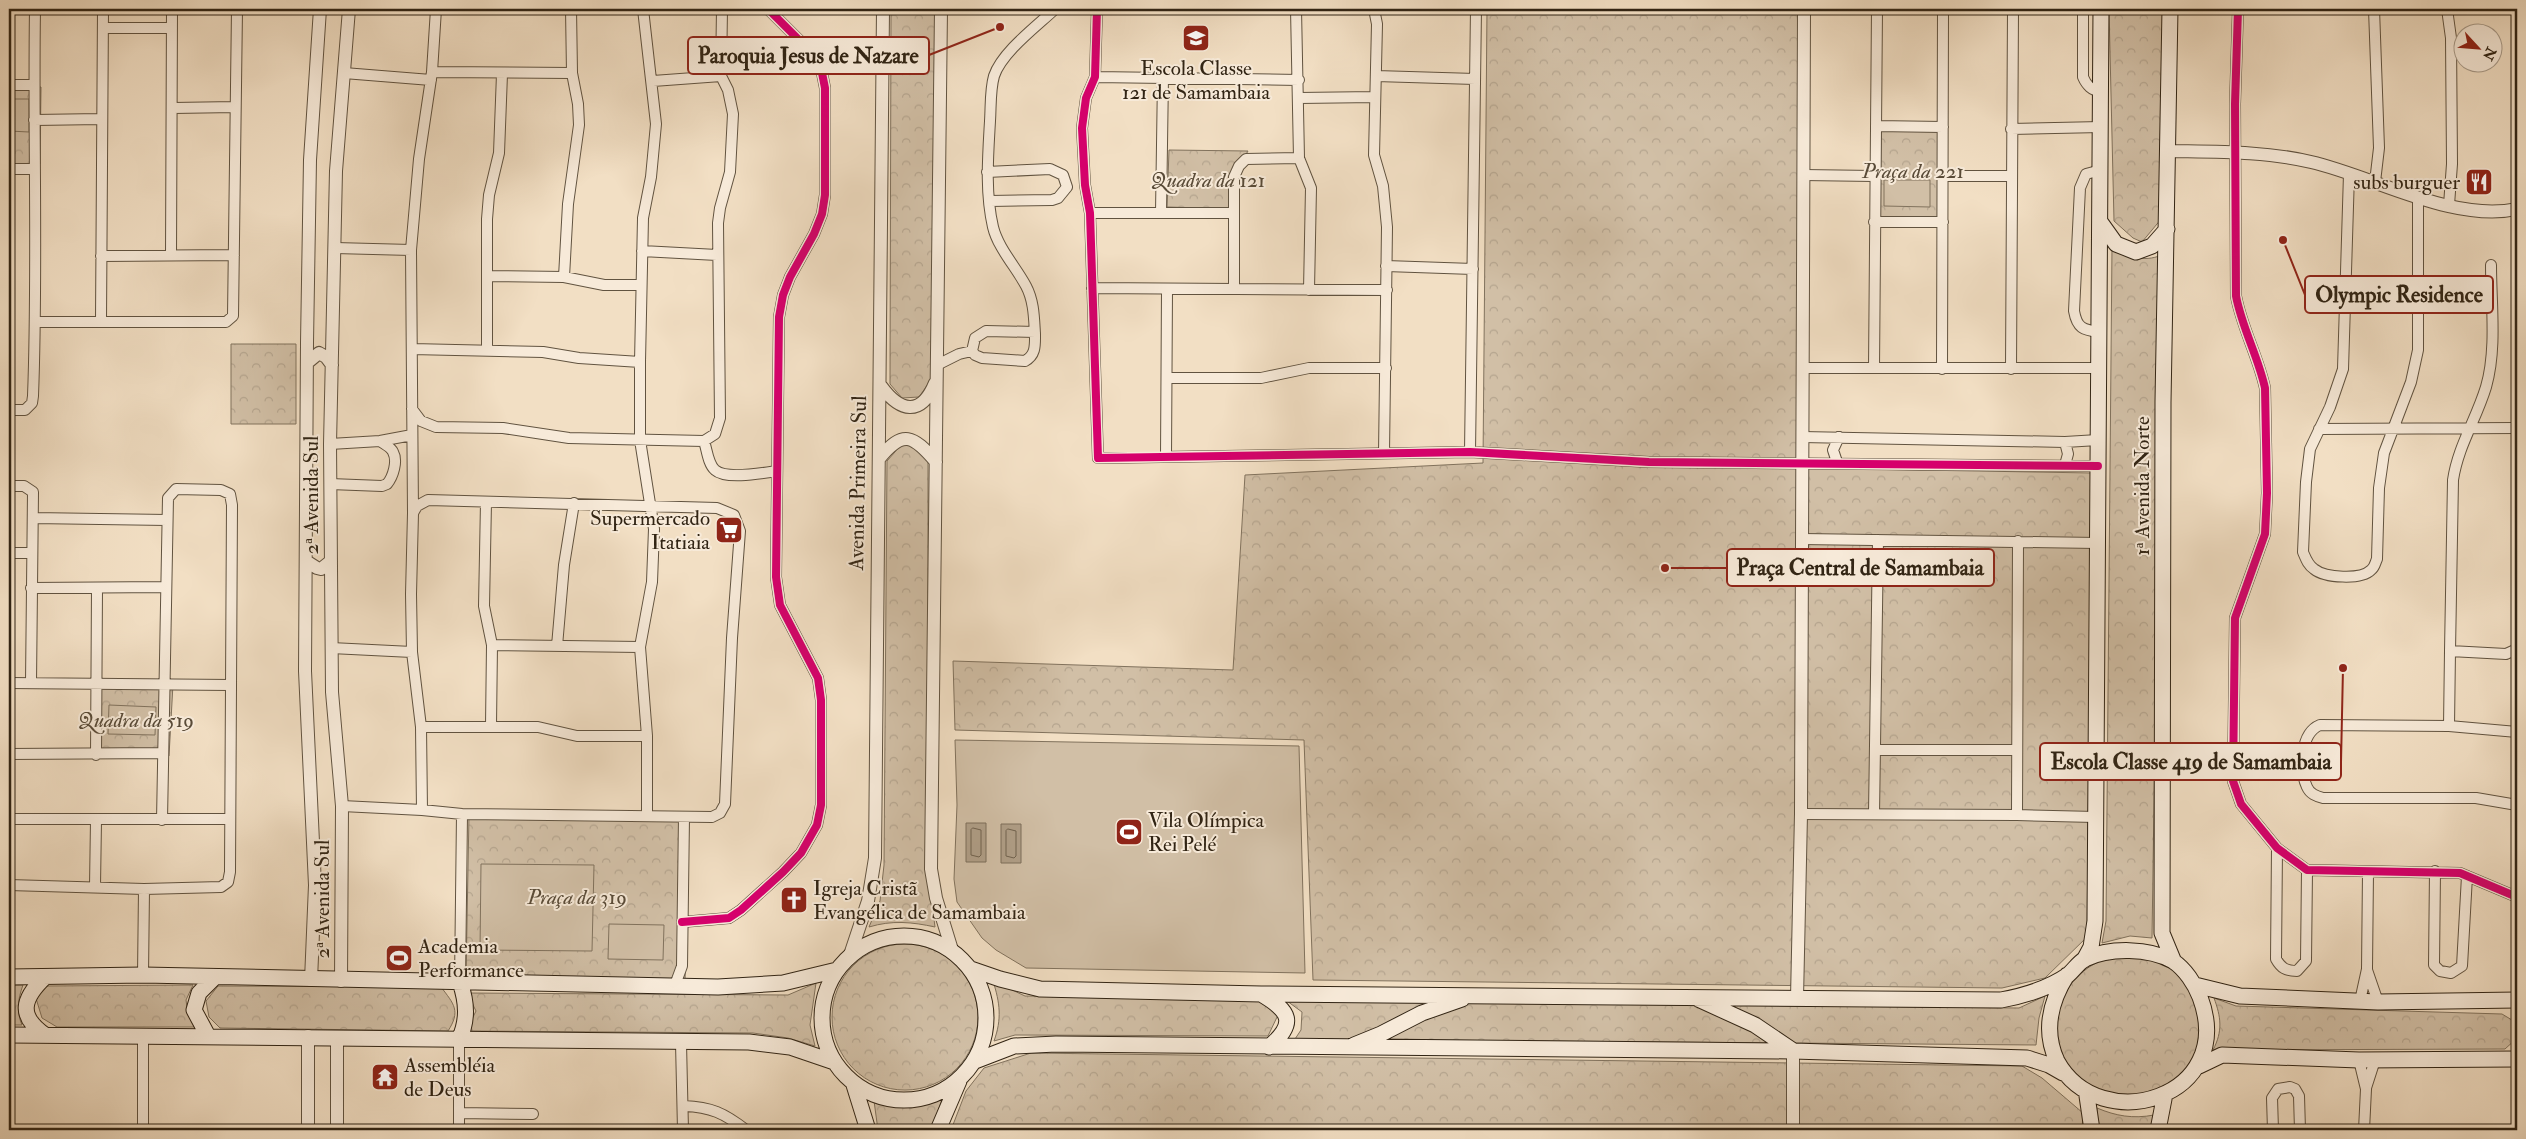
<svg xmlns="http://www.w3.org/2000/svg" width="2526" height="1139" viewBox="0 0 2526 1139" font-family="'IM FELL Double Pica',serif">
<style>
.park{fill:url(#park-crowns);stroke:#81725d}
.pitch{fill:#d1bfa6;stroke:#81725d}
.water{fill:#b09f88;stroke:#7d6e5a}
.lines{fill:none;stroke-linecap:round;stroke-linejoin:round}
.shore{stroke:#70624e;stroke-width:1}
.minor-casing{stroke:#615340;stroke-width:12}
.tertiary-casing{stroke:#615340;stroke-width:14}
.secondary-casing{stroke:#312414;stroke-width:17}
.minor{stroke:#f7ead9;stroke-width:10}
.tertiary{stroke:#f7ead9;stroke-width:12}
.secondary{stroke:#f7ead9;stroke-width:15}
.cycleway-casing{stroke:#f7ead9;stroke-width:11}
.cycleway{stroke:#d6006c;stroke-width:8}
.labels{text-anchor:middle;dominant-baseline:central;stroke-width:4;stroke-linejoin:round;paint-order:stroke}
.poi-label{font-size:21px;fill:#312414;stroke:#f7ead9;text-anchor:start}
.park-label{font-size:21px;font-style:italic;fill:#594b38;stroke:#f7ead9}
.street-label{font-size:21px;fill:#312414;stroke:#f7ead9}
.leader{fill:none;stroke:#8f2418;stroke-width:2}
.callout-dot{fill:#8f2418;stroke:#f7ead9;stroke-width:2}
.callout{fill:#f7ead9;stroke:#8f2418;stroke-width:2}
.callout-label{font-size:22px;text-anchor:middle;font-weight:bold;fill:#312414}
</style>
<defs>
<pattern id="park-crowns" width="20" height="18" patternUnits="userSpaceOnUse" patternTransform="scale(1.25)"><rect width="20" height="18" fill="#d1bfa6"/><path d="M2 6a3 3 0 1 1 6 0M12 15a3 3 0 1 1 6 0" fill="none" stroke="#b4a48e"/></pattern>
</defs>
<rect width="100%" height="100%" fill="#f2dfc4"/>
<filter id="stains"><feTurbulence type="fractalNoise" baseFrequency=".004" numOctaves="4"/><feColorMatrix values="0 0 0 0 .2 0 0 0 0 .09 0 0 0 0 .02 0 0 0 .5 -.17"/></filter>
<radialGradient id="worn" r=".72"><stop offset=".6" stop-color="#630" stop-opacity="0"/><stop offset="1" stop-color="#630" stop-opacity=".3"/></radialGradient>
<path class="park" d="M891,9H936L933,377L919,397L902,398L890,384Z
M1487,9H1801L1799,468L2092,473L2087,937L2045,978L2002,988L1313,980L1304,740L955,730L953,661L1233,670L1245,475L1483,463Z
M2109,9H2167L2162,218L2142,242L2133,238L2114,221Z
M9,87H41L40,164H9Z
M1881,125L1947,126L1945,218L1880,217Z
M1169,150L1248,151L1237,170L1236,209L1167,207Z
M2112,246C2129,256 2142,263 2162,255L2152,938L2130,936L2102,943L2106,921Z
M231,344H296V424H231Z
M902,444H921L928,458V872L935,927C912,922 892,920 869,927L880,901L884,865L887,461Z
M101,682L173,684L169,756H101Z
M469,814L689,817L685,981L466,977Z
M832 1017a73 73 0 1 1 146 0a73 73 0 1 1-146 0Z
M2057 1027a72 72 0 1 1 144 0a72 72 0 1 1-144 0Z
M993,981L1025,996L1259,1000L1278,1015L1268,1036L1015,1035L994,1041C1002,1019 1000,1003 993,981Z
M816,983L810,1025L815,1046L788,1038L753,1033L466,1031L476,1011L467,993L788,995Z
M9,985H23C18,999 16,1011 22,1025H9Z
M193,985L186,1000L188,1015L199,1027H57L42,1018L35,995L45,986Z
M218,986L441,987C454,1004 461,1011 448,1031L220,1028L209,1017L206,1001Z
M2045,996L2039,1018L2036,1045L1295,1039L1301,1030L1302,1012L1287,1001L2019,1008Z
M2214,998L2236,1006L2502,1014L2517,1023L2516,1039L2505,1049L2213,1050C2223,1031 2221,1017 2214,998Z
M1031,1053L2022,1066L2042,1078L2083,1113L2082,1130H951L966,1091L984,1068Z
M942,1099L932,1130H878L874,1101L911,1108Z
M2097,1108C2116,1116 2133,1119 2154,1115L2153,1130H2097Z"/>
<path class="pitch" d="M9,99H29V132L9,131Z
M1884,180H1930V207L1884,206Z
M109,705L156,707L155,735L108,734Z
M955,740L1299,746L1305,973L1026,968L996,950L982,938L957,902L954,879L957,805Z
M481,864L594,865L592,951L480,950Z
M609,924L664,925L663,960L608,959Z"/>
<path class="water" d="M966,823H986V862H966Z
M1001,824H1021V863H1001Z"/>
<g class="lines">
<path class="shore" d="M973,828L981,830V855L979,857L971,855V830Z
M1008,829L1016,831V856L1014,858L1006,856V831Z"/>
<g class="minor-casing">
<path id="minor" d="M643,9L656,124L651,177L643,218L640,362V440L654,529L652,582L640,647L647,736V815
M1097,9L1095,77L1086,98L1082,128L1085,185L1090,213L1098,458L1470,452L1649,462L2098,466
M1296,9L1299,158L1311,188L1309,290
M1374,9L1377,24L1374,155L1383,186L1387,227L1384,453
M2083,9V77C2086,84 2092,92 2101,90
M2238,9L2235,104L2236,296C2242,328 2258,356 2265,388L2267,493L2265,534L2235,618L2233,781L2241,804L2277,848L2307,870L2460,873L2517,897
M2374,9L2379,148L2375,182
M2447,9L2451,38L2452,164L2449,205
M103,28H172
M432,72L572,73
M344,73L431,80
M1376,76L1475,79
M1095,77L1299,80
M653,81L721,76
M9,85H34
M1299,98L1375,97
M173,108L235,107
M34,120L101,119
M1876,126L1943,127
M2011,129L2101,127
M9,169H33
M987,172L1050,169L1063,175L1067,187L1058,198L1052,200L990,201
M2349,174L2343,369L2330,407L2310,449L2306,482L2303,552C2306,559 2308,565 2314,569C2325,578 2361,580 2371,570C2375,567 2375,563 2377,559L2379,488L2384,453L2411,382L2418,350V197
M1803,175L1874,176
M1943,176H2012
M1161,212L1163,77
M1090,213H1232
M1874,222H1943
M335,248L411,250
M642,251L717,255
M171,255L172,9
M101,256L234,255
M2491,265C2491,304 2497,349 2486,387C2476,420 2458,446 2453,480L2450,651L2506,654L2517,649
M1386,266L1473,269
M489,276L564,277L604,285H641
M564,277L568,204L579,125L578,104L572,73L571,9
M1092,288L1387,290
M1234,289V177L1239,166L1246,159L1299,158
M101,321L103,9
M36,322H226L233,316L237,9
M1035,332L986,331L975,338L972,351L975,355L982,358L1025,361C1036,355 1035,345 1035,334C1034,318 1034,301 1026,286C1016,267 998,248 993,227C985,192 988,156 990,121C991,106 990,90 994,76C1002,52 1037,26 1055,9
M2099,332C2083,330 2077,328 2074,311L2080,188L2086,174L2101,170
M412,349L543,352L579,358L640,362
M487,350V219L489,195L499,153L502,74
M937,365L959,354L972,351
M1803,368H2098
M1874,368L1877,9
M1942,369L1943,9
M2011,369L2013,9
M1167,378H1261L1309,368H1386
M412,409L421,421L436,427L503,428L569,438L704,441L715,434L720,418L718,223L720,208L730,172L733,114L728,90L721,76L722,9
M9,410H25L32,403L33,396C38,267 33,138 35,9
M2319,429L2517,428
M1802,437L2065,442L2098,440
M704,441C707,450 708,464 715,470C726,480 763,473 777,471
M2065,442L2068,454L2065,465
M330,444L380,441L412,435
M1470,452L1476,9
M1166,456L1167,290
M1837,462L1833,450L1839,437
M330,484L382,486L387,484C393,477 398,461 393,452C391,447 384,444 380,441
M9,486H24L33,492L31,683
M486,502L484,606L492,645L491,725
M33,518L167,520
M1802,539L2097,543
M2018,541L2017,815L2095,817
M9,553H32
M31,588L165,587
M492,645L640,647
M557,646L564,565L574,503
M331,648L412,652
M9,683L230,685
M2449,726L2450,651
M421,727H538L577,736H647
M2517,732L2449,726L2320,725C2300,733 2299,770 2307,787C2310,794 2316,796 2323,798H2476L2517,805
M1875,750H2016
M9,754L162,753
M96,755L97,588
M342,806L422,810L462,814L712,817L720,813L725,804L732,638L740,531L734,515L717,508L428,500L417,506L413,513
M422,810L421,727L412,652L411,594L413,513L411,250L419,159L432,72L436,9
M1801,814L2017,815
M1874,814L1878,540
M9,819H228
M2277,848L2276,959C2281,968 2286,971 2297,971L2306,961L2307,870
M2435,871L2434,965L2440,971L2451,973L2462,966L2467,876
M9,885L144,889L221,887L228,882L230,872L232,505L230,494L221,490L176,489L168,498L162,820
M95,886L96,820
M682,922L729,918L741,910L783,872L801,853L817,825L821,805V700L818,678L780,605L776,577L779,317L783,295L790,277L814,234L822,214L825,195V88L821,68L809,50L768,9
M2367,970L2378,1002
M143,975L144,889
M460,982L462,814
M675,985L682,966L684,817
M2360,1001L2367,969L2368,872
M681,1043L683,1130
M2359,1060L2366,1089L2364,1130
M2366,1088L2375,1060
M684,1106C711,1107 724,1113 746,1130
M459,1113L533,1114
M143,1130V1037
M459,1130V1040
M2273,1130L2272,1098L2278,1089L2290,1087L2295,1089L2299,1096L2300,1130"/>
</g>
<g class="tertiary-casing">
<path id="tertiary" d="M941,9L931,869L936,898L952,950
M2167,151C2215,152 2265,151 2311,162C2373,176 2453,223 2517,209
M307,363L319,353L326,357L332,365
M881,386C900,412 921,417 935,383
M879,459C903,429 913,435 936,462
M306,561L317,568L321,569L331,561
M850,955L868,901L875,858L883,9
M311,980L315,885L305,671L307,343L310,160L320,9
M341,981L342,806L332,692L330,444L336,171L349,9
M1797,998L1801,814L1804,9
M308,1036V1130
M337,1130V1037
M1793,1130V1051"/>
</g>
<g class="secondary-casing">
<path id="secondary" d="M2170,9L2163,402L2162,933L2174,962
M2101,223L2116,244L2136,252L2152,246L2167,229
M822 1018a82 82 0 1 1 164 0a82 82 0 1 1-164 0Z
M2084,960L2091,947L2095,921L2101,9
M971,969L1000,979L1040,989L1261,994L2001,1000C2023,996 2049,988 2068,975C2074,970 2078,963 2085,959C2110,947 2149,948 2173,961C2185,969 2195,984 2200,997C2238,1098 2100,1139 2057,1061C2043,1031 2050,1002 2067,975
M9,977L143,975L718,987L783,983L837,970
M45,977C22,999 18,1016 45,1035
M2195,985L2240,996L2378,1002L2517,1000
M1261,994C1290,1011 1297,1023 1269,1047
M1698,999L1755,1025L1792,1050
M9,1035L749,1042L790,1047L834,1062
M208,1036L194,1010L199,993L213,979
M459,1040C468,1020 467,1003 460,982
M1354,1045L1381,1034L1422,1013L1462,999
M975,1061L1014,1046L1056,1044L1793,1051L2027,1058L2049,1065L2063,1073
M2199,1066L2222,1055L2359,1060L2517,1059
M854,1085L868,1130
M2087,1096L2092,1130
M938,1130L959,1081
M2158,1130L2164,1099"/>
</g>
<use href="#minor" class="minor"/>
<use href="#tertiary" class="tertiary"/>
<use href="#secondary" class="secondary"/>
<g class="cycleway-casing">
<path id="cycleway" d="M1097,9L1095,77L1086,98L1082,128L1085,185L1090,213L1098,458L1470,452L1649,462L2098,466
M2238,9L2235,104L2236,296C2242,328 2258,356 2265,388L2267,493L2265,534L2235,618L2233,781L2241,804L2277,848L2307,870L2460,873L2517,897
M682,922L729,918L741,910L783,872L801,853L817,825L821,805V700L818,678L780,605L776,577L779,317L783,295L790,277L814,234L822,214L825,195V88L821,68L809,50L768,9"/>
</g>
<use href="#cycleway" class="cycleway"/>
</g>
<defs>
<g id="school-square" transform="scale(1.4375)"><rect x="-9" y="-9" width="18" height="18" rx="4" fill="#8f2418" stroke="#f7ead9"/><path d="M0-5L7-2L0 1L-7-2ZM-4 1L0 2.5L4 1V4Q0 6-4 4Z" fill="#fff"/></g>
<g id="restaurant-square" transform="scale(1.4375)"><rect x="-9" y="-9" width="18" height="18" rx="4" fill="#8f2418" stroke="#f7ead9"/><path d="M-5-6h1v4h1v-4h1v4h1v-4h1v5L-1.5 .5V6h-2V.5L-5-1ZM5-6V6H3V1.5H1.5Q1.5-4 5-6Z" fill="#fff"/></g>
<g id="supermarket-square" transform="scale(1.4375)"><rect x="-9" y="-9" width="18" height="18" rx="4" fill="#8f2418" stroke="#f7ead9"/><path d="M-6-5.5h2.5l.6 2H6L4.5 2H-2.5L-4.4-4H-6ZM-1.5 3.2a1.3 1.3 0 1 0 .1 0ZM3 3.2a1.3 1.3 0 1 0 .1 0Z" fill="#fff"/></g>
<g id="stadium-square" transform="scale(1.4375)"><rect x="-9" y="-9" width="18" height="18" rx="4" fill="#8f2418" stroke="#f7ead9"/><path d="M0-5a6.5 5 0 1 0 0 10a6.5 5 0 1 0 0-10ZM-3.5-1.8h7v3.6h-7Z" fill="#fff"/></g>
<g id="church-square" transform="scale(1.4375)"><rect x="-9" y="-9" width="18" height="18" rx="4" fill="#8f2418" stroke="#f7ead9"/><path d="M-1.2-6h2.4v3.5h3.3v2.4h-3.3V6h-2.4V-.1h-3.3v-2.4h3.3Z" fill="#fff"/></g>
<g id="temple-square" transform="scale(1.4375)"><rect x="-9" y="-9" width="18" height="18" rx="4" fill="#8f2418" stroke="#f7ead9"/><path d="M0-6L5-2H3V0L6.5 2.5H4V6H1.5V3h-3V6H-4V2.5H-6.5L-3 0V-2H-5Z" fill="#fff"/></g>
</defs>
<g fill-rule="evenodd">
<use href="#school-square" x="1196" y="38"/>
<use href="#restaurant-square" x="2479" y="182"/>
<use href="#supermarket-square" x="729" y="530"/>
<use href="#stadium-square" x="1129" y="832"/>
<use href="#church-square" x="794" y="900"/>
<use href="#stadium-square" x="399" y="958"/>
<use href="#temple-square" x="385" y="1077"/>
</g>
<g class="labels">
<g class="poi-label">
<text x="1196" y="68" text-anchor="middle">Escola Classe<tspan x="1196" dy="24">121 de Samambaia</tspan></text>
<text x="2460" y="182" text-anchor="end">subs burguer</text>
<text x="710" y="518" text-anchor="end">Supermercado<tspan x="710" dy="24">Itatiaia</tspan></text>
<text x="1148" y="820">Vila Olímpica<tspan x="1148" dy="24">Rei Pelé</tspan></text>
<text x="813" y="888">Igreja Cristã<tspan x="813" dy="24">Evangélica de Samambaia</tspan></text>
<text x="418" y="946">Academia<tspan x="418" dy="24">Performance</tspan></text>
<text x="404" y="1065">Assembléia<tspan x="404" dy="24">de Deus</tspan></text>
</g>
<g class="park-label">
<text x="1913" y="171">Praça da 221</text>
<text x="1208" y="180">Quadra da 121</text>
<text x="136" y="720">Quadra da 519</text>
<text x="577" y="897">Praça da 319</text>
</g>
<g class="street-label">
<text transform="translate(858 483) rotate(-89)">Avenida Primeira Sul</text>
<text transform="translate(2142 486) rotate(-90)">1ᵃ Avenida Norte</text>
<text transform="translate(311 495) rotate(-90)">2ᵃ Avenida Sul</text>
<text transform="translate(322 899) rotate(-90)">2ᵃ Avenida Sul</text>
</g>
</g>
<path class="leader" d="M1000 27L929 55M2283 240L2305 295M1665 568L1727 568M2343 668L2341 762"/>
<g class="callout-dot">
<circle cx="1000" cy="27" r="5"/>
<circle cx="2283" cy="240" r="5"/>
<circle cx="1665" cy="568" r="5"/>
<circle cx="2343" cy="668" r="5"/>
</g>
<g class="callout">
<rect x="688" y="37" width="241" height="37" rx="5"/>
<rect x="2305" y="276" width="188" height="37" rx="5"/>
<rect x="1727" y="549" width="267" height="37" rx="5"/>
<rect x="2040" y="743" width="301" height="37" rx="5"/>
</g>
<g class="callout-label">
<text x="808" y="63">Paroquia Jesus de Nazare</text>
<text x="2399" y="302">Olympic Residence</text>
<text x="1860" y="575">Praça Central de Samambaia</text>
<text x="2191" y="769">Escola Classe 419 de Samambaia</text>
</g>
<rect width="2526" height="1139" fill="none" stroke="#f2dfc4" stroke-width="30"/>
<rect x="10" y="10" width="2506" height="1119" fill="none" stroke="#312414" stroke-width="2.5"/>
<rect x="15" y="15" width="2496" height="1109" fill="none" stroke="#312414"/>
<g transform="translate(2478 48) rotate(116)"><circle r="24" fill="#f7ead9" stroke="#a89b8a"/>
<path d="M0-4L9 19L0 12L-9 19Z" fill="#8f2418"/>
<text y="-8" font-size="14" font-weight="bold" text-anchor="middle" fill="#312414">N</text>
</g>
<rect width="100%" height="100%" filter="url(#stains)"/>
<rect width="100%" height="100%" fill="url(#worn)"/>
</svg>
